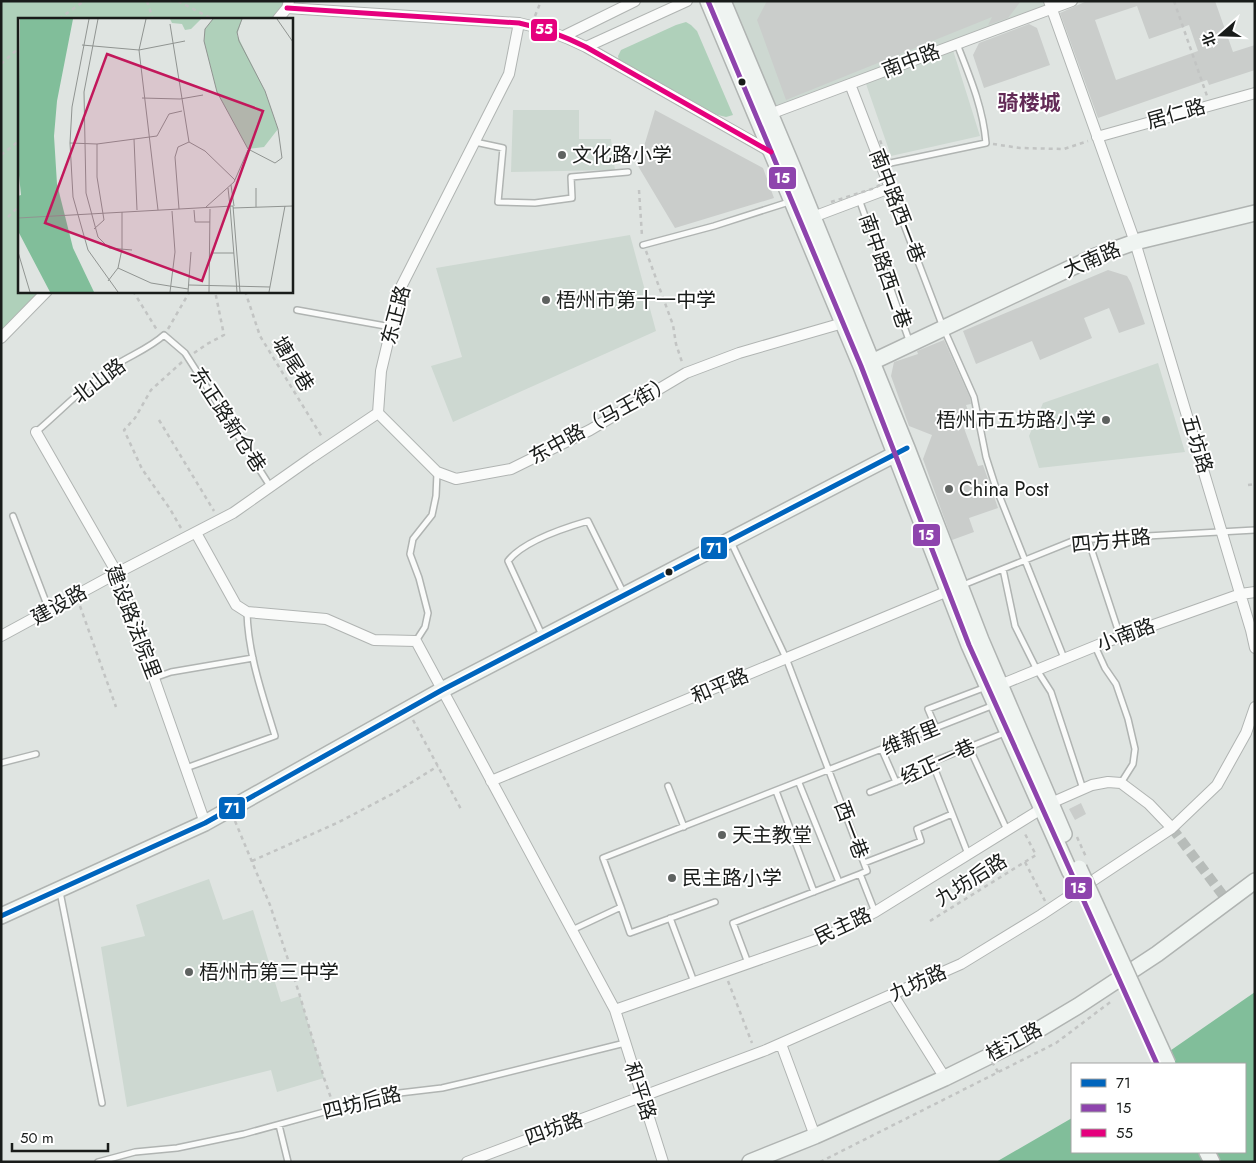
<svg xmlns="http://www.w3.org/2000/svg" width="1256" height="1163" viewBox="0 0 1256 1163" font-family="Jost,'Noto Sans SC',sans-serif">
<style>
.built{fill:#cdd8d1}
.green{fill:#afd0ba}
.water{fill:#81be9a}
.building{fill:#cacdcb;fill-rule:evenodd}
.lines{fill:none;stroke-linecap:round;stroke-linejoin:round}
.street-tunnel{stroke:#b7bcb9;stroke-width:10;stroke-dasharray:10 5;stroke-linecap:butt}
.lane-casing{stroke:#b0b4b2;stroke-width:8}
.street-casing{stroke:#b0b4b2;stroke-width:12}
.secondary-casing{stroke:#b0b4b2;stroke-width:18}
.path{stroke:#c2c4c3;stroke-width:2.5;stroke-dasharray:4 4;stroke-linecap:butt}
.lane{stroke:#fafbfa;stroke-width:5}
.street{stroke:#fafbfa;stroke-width:10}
.secondary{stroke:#eff4f1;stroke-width:15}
.secondary-bridge-casing{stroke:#b0b4b2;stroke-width:18;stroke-linecap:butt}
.path-bridge{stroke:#c2c4c3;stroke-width:2.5;stroke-dasharray:4 4;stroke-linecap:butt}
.secondary-bridge{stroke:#eff4f1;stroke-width:15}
.bus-1-casing{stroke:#fff;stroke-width:9}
.bus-2-casing{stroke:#fff;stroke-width:9}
.bus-3-casing{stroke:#fff;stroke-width:9}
.bus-1{stroke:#0065bd;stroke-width:5}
.bus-2{stroke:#8e44ad;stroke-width:5}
.bus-3{stroke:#e5007d;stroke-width:5}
.bus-dot{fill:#191c1a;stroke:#fff;stroke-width:2}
.poi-dot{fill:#5e6260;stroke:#fff;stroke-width:2}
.labels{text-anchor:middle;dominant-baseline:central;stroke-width:4;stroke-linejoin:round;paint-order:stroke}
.street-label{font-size:20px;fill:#191c1a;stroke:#fff}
.poi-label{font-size:20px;fill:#191c1a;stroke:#fff;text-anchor:start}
.neighbourhood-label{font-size:21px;font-weight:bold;fill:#622a56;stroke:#fff}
.inset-road{fill:none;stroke:#909491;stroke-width:1}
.view{fill:#c2185b;fill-opacity:0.15;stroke:#c2185b;stroke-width:2.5}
.inset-edge{fill:none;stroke:#191c1a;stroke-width:2.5}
.line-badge{stroke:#fff;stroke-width:2}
.badge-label{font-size:14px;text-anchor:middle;font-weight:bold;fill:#fff}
</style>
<rect width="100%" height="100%" fill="#dfe4e1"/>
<path class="built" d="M723,1H1049L1052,8L770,114Z
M952,47L980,136L891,156L865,81Z
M513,110H579V139H611L615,170L511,172Z
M630,235L656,331L453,422L431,366L462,357L436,268Z
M1158,363L1185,452L1039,468L1029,436L1043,403Z
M209,879L223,920L253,910L281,1002L300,996L324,1078L277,1092L271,1070L127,1107L101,947L145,936L136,905Z"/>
<path class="green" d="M1,1H283L287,8L278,19H19V291H47L1,338Z
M686,22L691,25L697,31L733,115L726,117L714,114L619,61L618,56L621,50L676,25Z"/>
<path class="water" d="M1255,992V1162H996L1072,1118V1152H1245V1064H1151Z"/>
<path class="building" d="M767,1H1021L1008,18L988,25L992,17L786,100L757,20Z
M1087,1H1215L1233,52L1255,45V70L1209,85L1207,80L1098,118L1060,13ZM1137,6L1149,39L1189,25L1198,51L1116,80L1095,20Z
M1029,24L1037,28L1050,65L984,88L973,55L979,43Z
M655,110L763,168L774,198L675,228L638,166Z
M1108,270L1127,276L1131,283L1145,324L1119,333L1109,308L1084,318L1092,338L1040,360L1032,341L976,364L963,331Z
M944,340L970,398L971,404L966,405L970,416L961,420L978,466L983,465L998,508L969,518L974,532L952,540L923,459L932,435L909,426L891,376L894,362L918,354L917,351Z
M1081,803L1086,814L1075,820L1069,809Z"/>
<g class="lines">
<path class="street-tunnel" d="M1172,828L1228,902"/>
<g class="lane-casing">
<path id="lane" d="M475,142L503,148L498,202L535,203L572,198L571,177L628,172
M881,165L986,143C983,108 970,77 957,44
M890,188L943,327L974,397L986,457L995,485L1064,658
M859,199L910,343
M643,245L714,226L789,202
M297,310L391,327
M36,432C62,410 86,384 114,366C131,355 150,348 164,335L185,353L270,486
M13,516L49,610
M1088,539L1120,636
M731,542L786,658L867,871L860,874L875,912
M1003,569L1015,626L1037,670L1051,692L1083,789
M963,585L1075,540L1255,530
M542,635L508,561C523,541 564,528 588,521L624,594
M416,641L425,627L428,613L419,578L410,554L413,539L432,515L436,496L437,473
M1095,646L1105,668L1116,684L1128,719L1135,749L1133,764L1121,783
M154,678L171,672L253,658
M936,728L928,709L986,687
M969,747L1007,830
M882,750L896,782
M1,763L36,754
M186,768L275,736C263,696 248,655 247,612
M799,783L839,882
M668,786L684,827
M776,791L814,892
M870,792L934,767
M968,854L932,762L1007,732
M864,863L921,841L917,829L952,814
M60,892L102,1103
M621,907L630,933L715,902
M670,918L694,982
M572,930L621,907L603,858L994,705
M748,963L733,923L860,874
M279,1125L288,1162
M98,1162L135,1152L177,1148L244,1134L335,1109L374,1096L442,1088L472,1081L625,1043"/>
</g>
<g class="street-casing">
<path id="street" d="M1049,1L1135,242L1251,630L1255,648
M287,8L519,23C543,28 564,36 586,47L771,152
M278,19L287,8L289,1
M564,36L635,1
M586,47L687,1
M770,114L1072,1
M1097,137L1255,93
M813,217L890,188L850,84
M1,338L47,291
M378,413L437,472L456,479L511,469L590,430L686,373L739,353L843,323
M378,413L381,371L401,287L509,74L519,23
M36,432L117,573L205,823
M196,533L236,605L247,612L326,619L374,640L416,641L615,1010L663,1162
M1,636L117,573L233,513L311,458L378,413
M1000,685L1103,643L1241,594L1255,592
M491,781L948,591
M893,995L945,1078
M615,1010L829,935L875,912L1051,803L1092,785L1108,782L1121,783L1149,804L1172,828
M781,1044L815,1136
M467,1162L766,1050L961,964L1041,915L1172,828L1217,785L1246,733L1255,707"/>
</g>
<g class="secondary-casing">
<path id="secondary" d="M708,1L861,366L969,645L1070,872
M723,1L793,168L907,448L981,640L1064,834
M872,362L1096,256L1135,242L1255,213
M1,916L205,823L442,690L907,448
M1207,1152L1212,1162
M750,1162L815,1136L945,1078L1016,1043L1078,1006L1157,954L1255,881"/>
</g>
<path class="path" d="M147,1L153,19
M178,1L212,19
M1174,1L1207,96
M535,16L541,1
M59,19L84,1
M1,64L19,48
M993,144L1020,148L1064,149L1088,141
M1,155L19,141
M639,190L642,236
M8,217L19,206
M646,251L673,325L676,344L682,362
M133,291L157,330
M245,291L260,336L322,437
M168,329L190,291
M194,353L207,344L224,335L215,291
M159,420L214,511
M1248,485L1255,484
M181,528L170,509L142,469L124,430L135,418L151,390L182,362
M80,606L116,707
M413,720L462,811
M235,821L270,905L300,996L324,1078L332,1101
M1077,837L1086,857
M252,861L339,822L396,792L438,766
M1025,862L1045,901
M930,921L1036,855L1024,832
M728,981L752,1043
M820,1162L1056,1043L1113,1000"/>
<use href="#lane" class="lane"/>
<use href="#street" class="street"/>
<use href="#secondary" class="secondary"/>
<g class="secondary-bridge-casing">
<path id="secondary-bridge" d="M1079,868L1168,1064"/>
</g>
<path class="path-bridge" d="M831,202L875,188C897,176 885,156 879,137
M984,1048L998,1072"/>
<use href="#secondary-bridge" class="secondary-bridge"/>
<g class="bus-1-casing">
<path id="bus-1" d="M1,916L205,823L442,690L907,448"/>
</g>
<g class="bus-2-casing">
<path id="bus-2" d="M708,1L861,366L969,645L1157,1064"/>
</g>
<g class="bus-3-casing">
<path id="bus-3" d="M287,8L519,23C543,28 564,36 586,47L771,152"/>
</g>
<use href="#bus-1" class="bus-1"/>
<use href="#bus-2" class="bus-2"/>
<use href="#bus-3" class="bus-3"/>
</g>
<g class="bus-dot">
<circle cx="742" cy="82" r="4.5"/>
<circle cx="669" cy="572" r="4.5"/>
</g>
<g class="poi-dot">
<circle cx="562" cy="155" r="5"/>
<circle cx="546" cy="300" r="5"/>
<circle cx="1106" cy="420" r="5"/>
<circle cx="949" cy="489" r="5"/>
<circle cx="722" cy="835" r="5"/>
<circle cx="672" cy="878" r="5"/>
<circle cx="189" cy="972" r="5"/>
</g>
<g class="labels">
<g class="street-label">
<text transform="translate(911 61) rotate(-21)">南中路</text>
<text transform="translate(1176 114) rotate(-16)">居仁路</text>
<text transform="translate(897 206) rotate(69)">南中路西一巷</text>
<text transform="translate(1092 260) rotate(-23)">大南路</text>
<text transform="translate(885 271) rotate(71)">南中路西二巷</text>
<text transform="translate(396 315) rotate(-75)">东正路</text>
<text transform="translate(293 364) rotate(59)">塘尾巷</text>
<text transform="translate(99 381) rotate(-37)">北山路</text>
<text transform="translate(228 420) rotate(57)">东正路新仓巷</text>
<text transform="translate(601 420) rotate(-29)">东中路（马王街）</text>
<text transform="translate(1197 444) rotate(73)">五坊路</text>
<text transform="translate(1111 541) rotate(-6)">四方井路</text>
<text transform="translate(59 605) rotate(-29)">建设路</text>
<text transform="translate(133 622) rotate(69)">建设路法院里</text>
<text transform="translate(1126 635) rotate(-20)">小南路</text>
<text transform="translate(720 686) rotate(-23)">和平路</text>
<text transform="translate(911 738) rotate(-22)">维新里</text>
<text transform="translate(938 762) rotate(-25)">经正一巷</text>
<text transform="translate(851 830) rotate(69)">西一巷</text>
<text transform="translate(971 880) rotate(-32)">九坊后路</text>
<text transform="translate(843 926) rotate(-25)">民主路</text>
<text transform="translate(918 983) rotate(-24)">九坊路</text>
<text transform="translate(1014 1042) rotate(-28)">桂江路</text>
<text transform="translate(640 1091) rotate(72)">和平路</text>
<text transform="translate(362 1103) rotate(-14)">四坊后路</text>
<text transform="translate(554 1129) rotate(-20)">四坊路</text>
</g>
<g class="poi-label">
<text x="572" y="155">文化路小学</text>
<text x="556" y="300">梧州市第十一中学</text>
<text x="1096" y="420" text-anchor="end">梧州市五坊路小学</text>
<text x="959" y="489">China Post</text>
<text x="732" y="835">天主教堂</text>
<text x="682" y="878">民主路小学</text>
<text x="199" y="972">梧州市第三中学</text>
</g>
<g class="neighbourhood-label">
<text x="1029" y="103">骑楼城</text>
</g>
</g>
<g transform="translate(18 18)">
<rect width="275" height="275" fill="#dfe4e1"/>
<path d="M152,1H183L173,11L167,12L164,6L154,5ZM195,1H224L219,17L247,73L260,111L246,129L230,131L199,74L186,23L187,11Z" fill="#afd0ba"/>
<path d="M2,1H55L39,83L36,118L39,166L55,230L76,274H32L0,213V178L3,177L0,147Z" fill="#81be9a"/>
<path class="inset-road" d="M71,1L54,89L52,125L55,179L70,232L100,274M80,1L66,74L68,175L80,219L91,230L114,232M128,1L121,32L140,192M195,1L187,11L186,23L199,74L230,131L257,145L264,140L260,111L247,73L221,23L219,14L224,1M259,1L275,24M152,6L171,124M64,27L121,32L167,23M124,80L162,81L185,77M116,121L119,192M171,124L187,133L217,162M52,125L79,126L139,118L151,96L164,93M213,167L216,188M210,170L212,188M238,170V189M212,188L219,274M188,189L216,164L230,132M215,190L275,188M161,191L157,139L160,129L171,124M176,192L177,204H192M0,200L215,188L222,274M76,211L86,202L79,159V126M0,234L12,274M193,235H216M100,250L133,265L170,271M90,263L100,250L104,231V194M171,267L252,269M152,274L157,234L154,193M170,274L173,234M191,274L192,191M251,274L267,188"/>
<path class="view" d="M89,36L245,93L184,263L27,205Z"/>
<rect width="275" height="275" class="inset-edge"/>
</g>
<g class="line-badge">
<rect x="530" y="18" width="28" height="24" rx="5" fill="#e5007d"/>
<rect x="768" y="166" width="29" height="24" rx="5" fill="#8e44ad"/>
<rect x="912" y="523" width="29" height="24" rx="5" fill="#8e44ad"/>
<rect x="700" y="536" width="28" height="24" rx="5" fill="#0065bd"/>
<rect x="218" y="796" width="28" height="24" rx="5" fill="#0065bd"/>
<rect x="1064" y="876" width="29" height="24" rx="5" fill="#8e44ad"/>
</g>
<g class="badge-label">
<text x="544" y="34">55</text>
<text x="782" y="183">15</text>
<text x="926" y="540">15</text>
<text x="714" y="553">71</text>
<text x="232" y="813">71</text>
<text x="1078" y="893">15</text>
</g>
<rect width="1256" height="1163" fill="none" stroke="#191c1a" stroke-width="5"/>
<rect x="1071" y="1063" width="175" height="90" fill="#ffffff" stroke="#a3a4a3"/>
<rect x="1081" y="1079" width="25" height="8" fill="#0065bd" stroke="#a3a4a3"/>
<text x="1116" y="1088" font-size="15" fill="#191c1a">71</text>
<rect x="1081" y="1104" width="25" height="8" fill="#8e44ad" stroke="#a3a4a3"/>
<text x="1116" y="1113" font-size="15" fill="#191c1a">15</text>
<rect x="1081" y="1129" width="25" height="8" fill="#e5007d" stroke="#a3a4a3"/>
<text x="1116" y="1138" font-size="15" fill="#191c1a">55</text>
<g transform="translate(1221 35) rotate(250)" stroke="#ffffff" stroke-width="4" paint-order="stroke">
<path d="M0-4L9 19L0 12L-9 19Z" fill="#191c1a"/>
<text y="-8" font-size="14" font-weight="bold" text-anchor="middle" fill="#191c1a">北</text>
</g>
<path d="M12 1143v8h96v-8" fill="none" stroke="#191c1a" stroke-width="2.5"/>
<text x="20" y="1143" font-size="15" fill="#191c1a" stroke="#ffffff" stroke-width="4" paint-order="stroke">50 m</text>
</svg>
